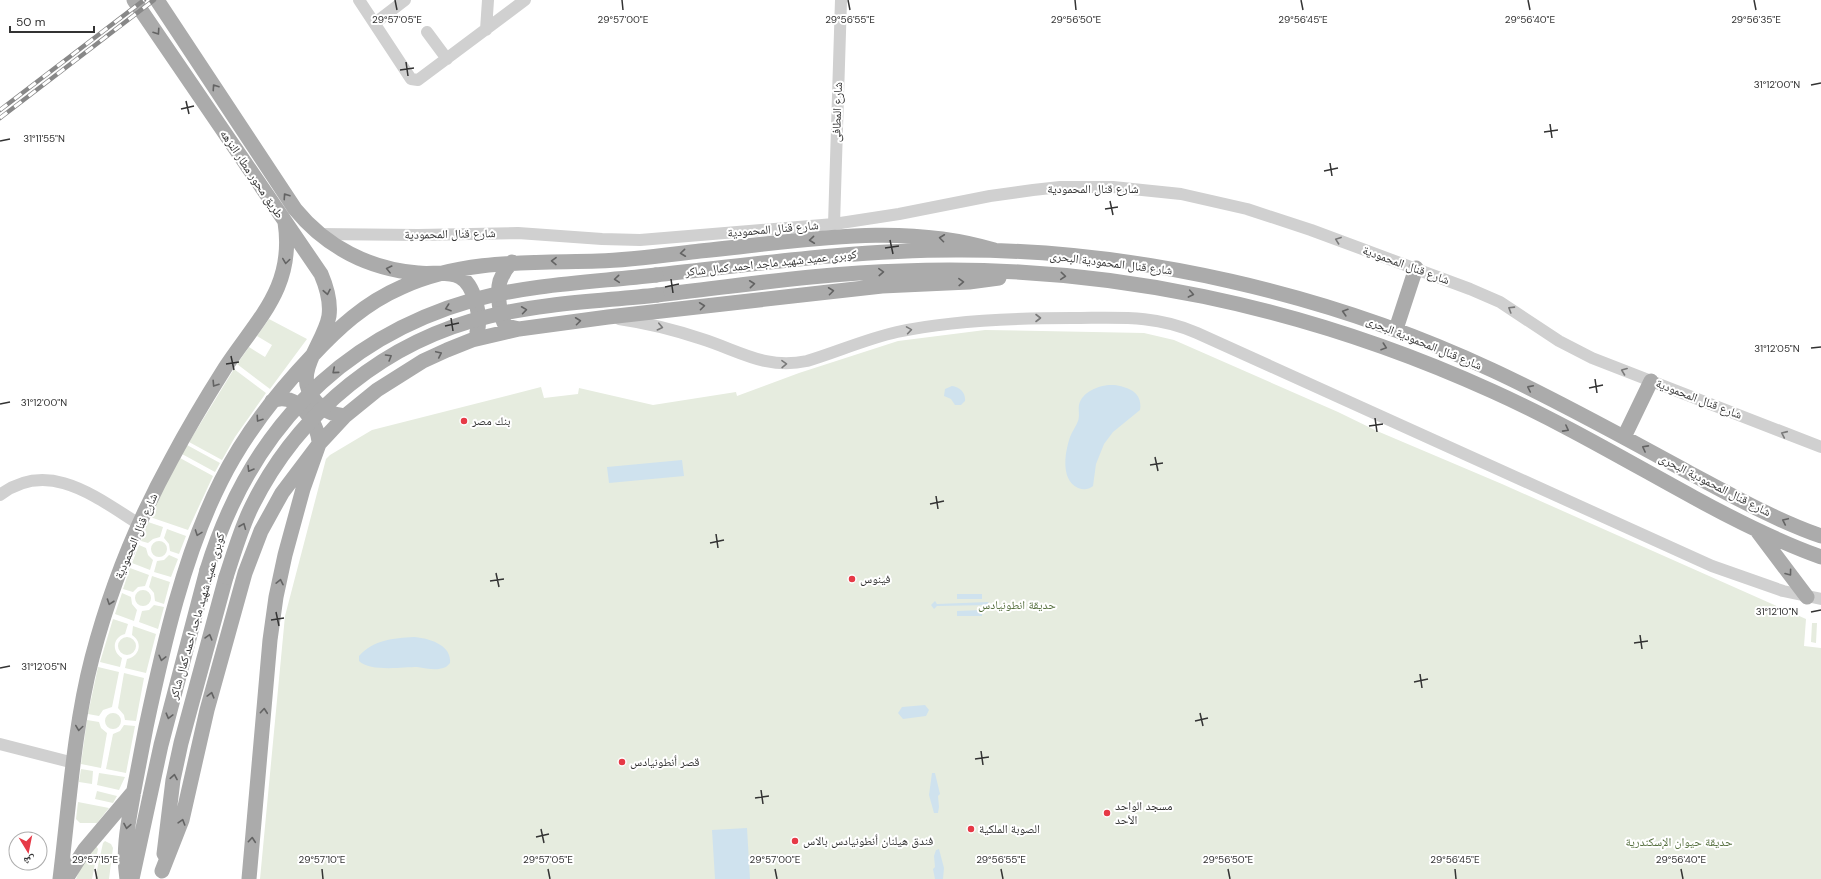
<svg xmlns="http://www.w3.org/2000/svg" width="1821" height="879" viewBox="0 0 1821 879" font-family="'DM Sans','Noto Naskh Arabic',sans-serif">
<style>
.green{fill:#e6ecdf}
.water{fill:#cfe2ee}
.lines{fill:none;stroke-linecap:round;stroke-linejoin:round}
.minor{stroke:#d0d0d0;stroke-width:12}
.major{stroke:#ababab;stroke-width:15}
.rail-casing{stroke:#888;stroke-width:4.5}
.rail{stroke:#fff;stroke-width:3;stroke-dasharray:9;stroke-linecap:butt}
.major-bridge{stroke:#ababab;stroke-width:15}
.oneway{stroke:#636363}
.oneway2{stroke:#7a7a7a}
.ticks{fill:none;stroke:#333;stroke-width:1.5}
.poi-dot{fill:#e63946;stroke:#fff;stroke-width:1.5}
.labels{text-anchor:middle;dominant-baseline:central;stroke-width:4;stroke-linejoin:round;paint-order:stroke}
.street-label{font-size:12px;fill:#333;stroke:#fff}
.poi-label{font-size:12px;fill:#333;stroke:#fff;text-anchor:start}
.park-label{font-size:12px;fill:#56703f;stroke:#fff}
.ticks-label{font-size:10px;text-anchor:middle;fill:#333;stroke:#fff;stroke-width:4;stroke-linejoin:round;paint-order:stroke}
</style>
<rect width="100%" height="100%" fill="#fff"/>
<path class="green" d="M269,319L307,339L270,389L237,364L249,347L265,357L272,345L257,336Z
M985,330L1144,333L1174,340L1338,412L1377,431L1502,484L1806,619L1804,646L1821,648V879H260L285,616L326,459L330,455L372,430L541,387L544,398L578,394L579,388L653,405L736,392L737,396L799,373L898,341Z
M234,369L266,393L235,437L222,460L189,442Z
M187,445L220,463L215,472L182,454Z
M180,458L213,476L188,530L150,517L159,497Z
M148,522L163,527L160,537L153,539L148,543L141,541Z
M167,529L186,536L179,554L170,551L169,544L164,538Z
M151 549a8 8 0 1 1 16 0a8 8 0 1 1-16 0Z
M139,545L146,548L148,555L153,560L150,570L132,563Z
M169,555L178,559L171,577L154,572L157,561L164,560Z
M130,568L149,575L145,586L138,587L133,592L123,589Z
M152,576L170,582L164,604L155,601L154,593L149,587Z
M135 598a8 8 0 1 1 16 0a8 8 0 1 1-16 0Z
M122,593L131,597L132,604L137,610L134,621L115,614Z
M154,605L164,607L158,629L139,622L142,611L149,610Z
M113,619L128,624L125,634C113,637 111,651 122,658L120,667L100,662Z
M1812,623H1817L1816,643L1811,642Z
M133,626L156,634L146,673L125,668L127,659C140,656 143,642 132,635Z
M118 646a9 9 0 1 1 18 0a9 9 0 1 1-18 0Z
M98,667L119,672L112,707L103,710L99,716L88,714Z
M124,673L144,678L136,721L125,720L124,715L118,708Z
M105 721a8 8 0 1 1 16 0a8 8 0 1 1-16 0Z
M87,720L99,722L101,728L107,733L101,768L81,764Z
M124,725L135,726L126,773L106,769L113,734L120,731Z
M81,769L93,771L92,784L79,782Z
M99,773L125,777L119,790L97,785Z
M97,791L117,796L113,803L95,799Z
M78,802L109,808L97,823H80L76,819Z
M105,841L111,844L113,848L109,879H95L103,843Z
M96,846L98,849L92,879H76L81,866Z"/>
<path class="water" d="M1114,385C1128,387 1143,392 1140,410L1113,432L1104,444L1096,464L1093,486C1088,490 1084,490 1078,488C1060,480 1065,452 1070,437C1072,432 1076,426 1078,421C1080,415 1078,410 1079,405C1082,391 1101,384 1114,385Z
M952,386C960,387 966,393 965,401L961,405H955L951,399L944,396L945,389Z
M682,460L684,476L609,483L607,467Z
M957,594H982V599H957Z
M935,601L937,604L988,602L990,605L937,606L934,609L931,605Z
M982,610V616H957V611Z
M414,637C429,638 452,645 450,663C447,667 444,668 439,669C432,670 425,668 417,667C403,667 370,672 359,661V656C373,640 393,638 414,637Z
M925,705L929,710L926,716L903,719L898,713L902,707Z
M932,773H935L940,794L938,796L939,807L938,813H934L929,795Z
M747,828L750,879H715L712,830Z
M939,849L944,868L943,879H935L933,869L935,867L934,856L936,850Z"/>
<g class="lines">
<path class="minor" d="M359,0L411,79L418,80L525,0
M375,23L405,0
M486,30L488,0
M427,32L447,59
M834,224L841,0
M318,234L418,235L518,233L602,239L640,240L834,224L899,214L990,196L1033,190L1060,187H1113L1181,194L1247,209L1311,230L1470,289L1500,302L1559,341L1592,358L1821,447
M619,319C647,323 675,330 702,339C740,351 766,370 807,361C837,352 866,339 897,332C952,320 1015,318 1072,318C1116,318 1155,314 1197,333L1712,566L1783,591L1821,599
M0,495C49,458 97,498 139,524
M0,744L74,763"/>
<path class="major" d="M134,0L321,274C327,288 331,301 329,316C324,345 290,373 316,402C324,411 333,415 345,416
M157,0L295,209C326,247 369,269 418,273C431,275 448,270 460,277C474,284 482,317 477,332
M512,262C507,267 503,273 500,281C497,291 499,317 506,326L519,329
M656,275C756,264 855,250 956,250C1136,249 1329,294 1492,370C1559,401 1623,437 1688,472C1731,495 1775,520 1821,536
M657,295C738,286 820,273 902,271C1105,263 1307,307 1492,391C1561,422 1627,461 1693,497C1735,520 1776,541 1821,557
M1396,329L1416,268
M1624,437L1651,381
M1758,532L1807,597
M164,854L173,780L181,743L226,577
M162,871L182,820L207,710L245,573L261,531L282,493L319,444L345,416L377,390L423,361L447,350L472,340L519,329L608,317L882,286L969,282L999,278
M60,879C69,807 74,727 92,658C110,589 137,522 171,460C188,428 206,398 225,368C258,318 295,287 285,222
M66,879L85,849L134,791
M127,879C122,848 129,820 134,790C138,769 142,748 146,727C163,647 184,554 221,481C244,435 276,394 311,357C338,328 365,303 402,287C464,259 531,263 598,261C632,260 666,255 700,251C797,242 899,221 994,250
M132,879L161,745L207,570
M249,879L270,640L276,597L285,555L303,489L319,444C319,422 295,390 272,401"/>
<g class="rail-casing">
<path id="rail" d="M0,110L144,0
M0,118L154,0"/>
</g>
<use href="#rail" class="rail"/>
<path class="major-bridge" d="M207,570C248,436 336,339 473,300C532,284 595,282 656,275
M226,577C234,553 241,528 252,506C299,411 387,340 490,316C544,303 602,301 657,295"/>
</g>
<defs><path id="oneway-chevron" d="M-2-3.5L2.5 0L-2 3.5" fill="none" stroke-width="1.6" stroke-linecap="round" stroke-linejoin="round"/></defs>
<g class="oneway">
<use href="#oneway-chevron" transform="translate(157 32) rotate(56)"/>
<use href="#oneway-chevron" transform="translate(215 87) rotate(-124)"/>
<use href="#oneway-chevron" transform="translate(286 196) rotate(-124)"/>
<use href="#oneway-chevron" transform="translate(942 238) rotate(-173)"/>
<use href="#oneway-chevron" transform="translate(812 240) rotate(174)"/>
<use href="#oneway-chevron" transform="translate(683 253) rotate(174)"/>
<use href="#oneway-chevron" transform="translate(286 261) rotate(98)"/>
<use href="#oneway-chevron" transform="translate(554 261) rotate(-179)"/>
<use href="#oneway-chevron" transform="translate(389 269) rotate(-166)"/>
<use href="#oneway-chevron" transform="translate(881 272) rotate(-3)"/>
<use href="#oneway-chevron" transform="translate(1063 276) rotate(5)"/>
<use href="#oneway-chevron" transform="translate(617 279) rotate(175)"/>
<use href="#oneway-chevron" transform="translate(961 282) rotate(-2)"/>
<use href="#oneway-chevron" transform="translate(752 284) rotate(-6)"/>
<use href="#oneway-chevron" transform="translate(831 291) rotate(-7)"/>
<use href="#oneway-chevron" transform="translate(327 292) rotate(79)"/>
<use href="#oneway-chevron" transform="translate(1191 294) rotate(11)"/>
<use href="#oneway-chevron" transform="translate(702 306) rotate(-7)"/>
<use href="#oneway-chevron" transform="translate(448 308) rotate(161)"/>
<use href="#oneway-chevron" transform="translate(524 310) rotate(-8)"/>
<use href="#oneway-chevron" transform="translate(1345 312) rotate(-163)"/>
<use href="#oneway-chevron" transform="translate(578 321) rotate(-7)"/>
<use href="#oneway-chevron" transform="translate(1384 347) rotate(19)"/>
<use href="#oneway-chevron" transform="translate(439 354) rotate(-25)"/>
<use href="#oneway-chevron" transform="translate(389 357) rotate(-31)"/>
<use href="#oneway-chevron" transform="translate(335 371) rotate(140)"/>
<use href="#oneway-chevron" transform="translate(215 384) rotate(123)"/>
<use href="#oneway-chevron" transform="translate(1530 388) rotate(-154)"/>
<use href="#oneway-chevron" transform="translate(259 419) rotate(124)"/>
<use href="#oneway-chevron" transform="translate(1566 429) rotate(28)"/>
<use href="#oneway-chevron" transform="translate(1645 448) rotate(-152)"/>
<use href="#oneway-chevron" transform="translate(250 469) rotate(121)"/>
<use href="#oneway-chevron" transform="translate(1785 521) rotate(-155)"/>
<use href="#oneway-chevron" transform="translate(243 526) rotate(-68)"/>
<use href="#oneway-chevron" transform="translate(198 533) rotate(110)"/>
<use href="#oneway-chevron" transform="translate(1789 573) rotate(53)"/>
<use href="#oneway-chevron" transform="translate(280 582) rotate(-78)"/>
<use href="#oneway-chevron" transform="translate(110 602) rotate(109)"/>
<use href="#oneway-chevron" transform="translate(209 637) rotate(-74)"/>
<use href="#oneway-chevron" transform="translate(162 658) rotate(104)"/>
<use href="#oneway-chevron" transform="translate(211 695) rotate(-75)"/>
<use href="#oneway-chevron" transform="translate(264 711) rotate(-85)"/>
<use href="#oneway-chevron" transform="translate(169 716) rotate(105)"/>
<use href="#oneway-chevron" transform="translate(79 728) rotate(98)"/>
<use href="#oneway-chevron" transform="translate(174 777) rotate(-80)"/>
<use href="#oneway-chevron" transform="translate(182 822) rotate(-73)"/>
<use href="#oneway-chevron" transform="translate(127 826) rotate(100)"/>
<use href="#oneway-chevron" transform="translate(252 840) rotate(-85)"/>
</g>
<g class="oneway2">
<use href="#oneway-chevron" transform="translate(1338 240) rotate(-160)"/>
<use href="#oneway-chevron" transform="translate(1511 309) rotate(-148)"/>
<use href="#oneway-chevron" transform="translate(1038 318)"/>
<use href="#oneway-chevron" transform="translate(660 327) rotate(13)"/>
<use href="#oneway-chevron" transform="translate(909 330) rotate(-9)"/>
<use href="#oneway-chevron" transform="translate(784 364) rotate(-1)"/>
<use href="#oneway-chevron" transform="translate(1624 371) rotate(-159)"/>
<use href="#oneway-chevron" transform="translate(1784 434) rotate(-156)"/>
</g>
<path class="ticks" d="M395,0L397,10M622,0L623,10M848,0L850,10M1075,0L1076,10M1301,0L1303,10M1528,0L1530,10M1754,0L1756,10M406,62L408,76M400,70L414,68M1811,85L1821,83M186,101L189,114M181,109L194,106M1550,124L1552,138M1544,132L1558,130M0,141L10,139M1330,163L1332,176M1324,171L1338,168M1110,201L1113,215M1105,209L1118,207M890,240L893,254M885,248L899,246M671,279L673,293M665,287L679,284M451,318L453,331M445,326L459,323M1811,348L1821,347M231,356L234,370M226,364L239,362M1595,379L1597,393M1589,388L1603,385M0,404L10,402M1375,418L1377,432M1369,426L1383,424M1155,457L1158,471M1150,465L1163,463M936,496L938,509M930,504L944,501M716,534L718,548M710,543L724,540M496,573L499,587M490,581L504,579M276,612L279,626M1811,612L1821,610M271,620L284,618M1640,635L1642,649M1634,643L1648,641M0,668L10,666M1420,674L1422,688M1414,682L1428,679M1200,713L1203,726M1195,721L1208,718M981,751L983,765M975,759L989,757M761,790L763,804M755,798L769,796M541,829L544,843M536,837L549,834M95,869L97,879M322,869L323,879M548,869L550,879M775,869L777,879M1001,869L1003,879M1228,869L1230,879M1455,869L1456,879M1681,869L1683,879"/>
<g class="poi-dot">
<circle cx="464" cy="421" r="4"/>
<circle cx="852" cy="579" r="4"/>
<circle cx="622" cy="762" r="4"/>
<circle cx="1107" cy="813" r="4"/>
<circle cx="971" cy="829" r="4"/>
<circle cx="795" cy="841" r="4"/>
</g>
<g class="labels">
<g class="street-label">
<text transform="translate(837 112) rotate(-88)">شارع المطافى</text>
<text transform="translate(252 174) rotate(56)">طريق محور مطار النزهه</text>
<text x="1093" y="189">شارع قنال المحمودية</text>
<text transform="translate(773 229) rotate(-5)">شارع قنال المحمودية</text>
<text transform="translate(450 234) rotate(-1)">شارع قنال المحمودية</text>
<text transform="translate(771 263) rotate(-6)">كوبرى عميد شهيد ماجد احمد كمال شاكر</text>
<text transform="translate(1111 263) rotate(7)">شارع قنال المحمودية البحرى</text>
<text transform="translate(1406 265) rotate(20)">شارع قنال المحمودية</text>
<text transform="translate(1424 343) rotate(22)">شارع قنال المحمودية البحرى</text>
<text transform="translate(1699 399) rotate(21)">شارع قنال المحمودية</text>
<text transform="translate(1715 485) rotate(27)">شارع قنال المحمودية البحرى</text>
<text transform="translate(136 536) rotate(-67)">شارع قنال المحمودية</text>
<text transform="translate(197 616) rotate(-74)">كوبرى عميد شهيد ماجد احمد كمال شاكر</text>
</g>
<g class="poi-label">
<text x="472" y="421">بنك مصر</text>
<text x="860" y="579">فينوس</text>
<text x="630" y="762">قصر أنطونيادس</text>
<text x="1115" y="806">مسجد الواحد<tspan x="1115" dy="14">الأحد</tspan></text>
<text x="979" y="829">الصوبة الملكية</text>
<text x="803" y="841">فندق هيلنان أنطونيادس بالاس</text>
</g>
<g class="park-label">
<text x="1017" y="605">حديقة انطونيادس</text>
<text x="1679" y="842">حديقة حيوان الإسكندرية</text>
</g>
</g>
<g class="ticks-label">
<text x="1303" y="23">29°56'45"E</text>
<text x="397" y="23">29°57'05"E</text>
<text x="623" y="23">29°57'00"E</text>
<text x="850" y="23">29°56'55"E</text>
<text x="1076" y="23">29°56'50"E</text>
<text x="1530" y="23">29°56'40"E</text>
<text x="1756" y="23">29°56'35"E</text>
<text x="1777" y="88">31°12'00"N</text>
<text x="44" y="142">31°11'55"N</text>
<text x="1777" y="352">31°12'05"N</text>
<text x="44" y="406">31°12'00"N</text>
<text x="1777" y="615">31°12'10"N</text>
<text x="44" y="670">31°12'05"N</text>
<text x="95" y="863">29°57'15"E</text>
<text x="322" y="863">29°57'10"E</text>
<text x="548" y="863">29°57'05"E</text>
<text x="775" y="863">29°57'00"E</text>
<text x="1001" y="863">29°56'55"E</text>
<text x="1228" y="863">29°56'50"E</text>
<text x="1455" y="863">29°56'45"E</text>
<text x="1681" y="863">29°56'40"E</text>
</g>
<g transform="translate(28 851) rotate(170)"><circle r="19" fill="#ffffff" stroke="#adadad"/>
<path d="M0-3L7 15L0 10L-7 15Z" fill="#e63946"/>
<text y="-6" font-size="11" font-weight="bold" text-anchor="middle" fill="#333333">ش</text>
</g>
<path d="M10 26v6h84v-6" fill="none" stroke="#333333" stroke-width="2"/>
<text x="16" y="26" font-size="12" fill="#333333" stroke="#ffffff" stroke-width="3" paint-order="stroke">50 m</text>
</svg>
